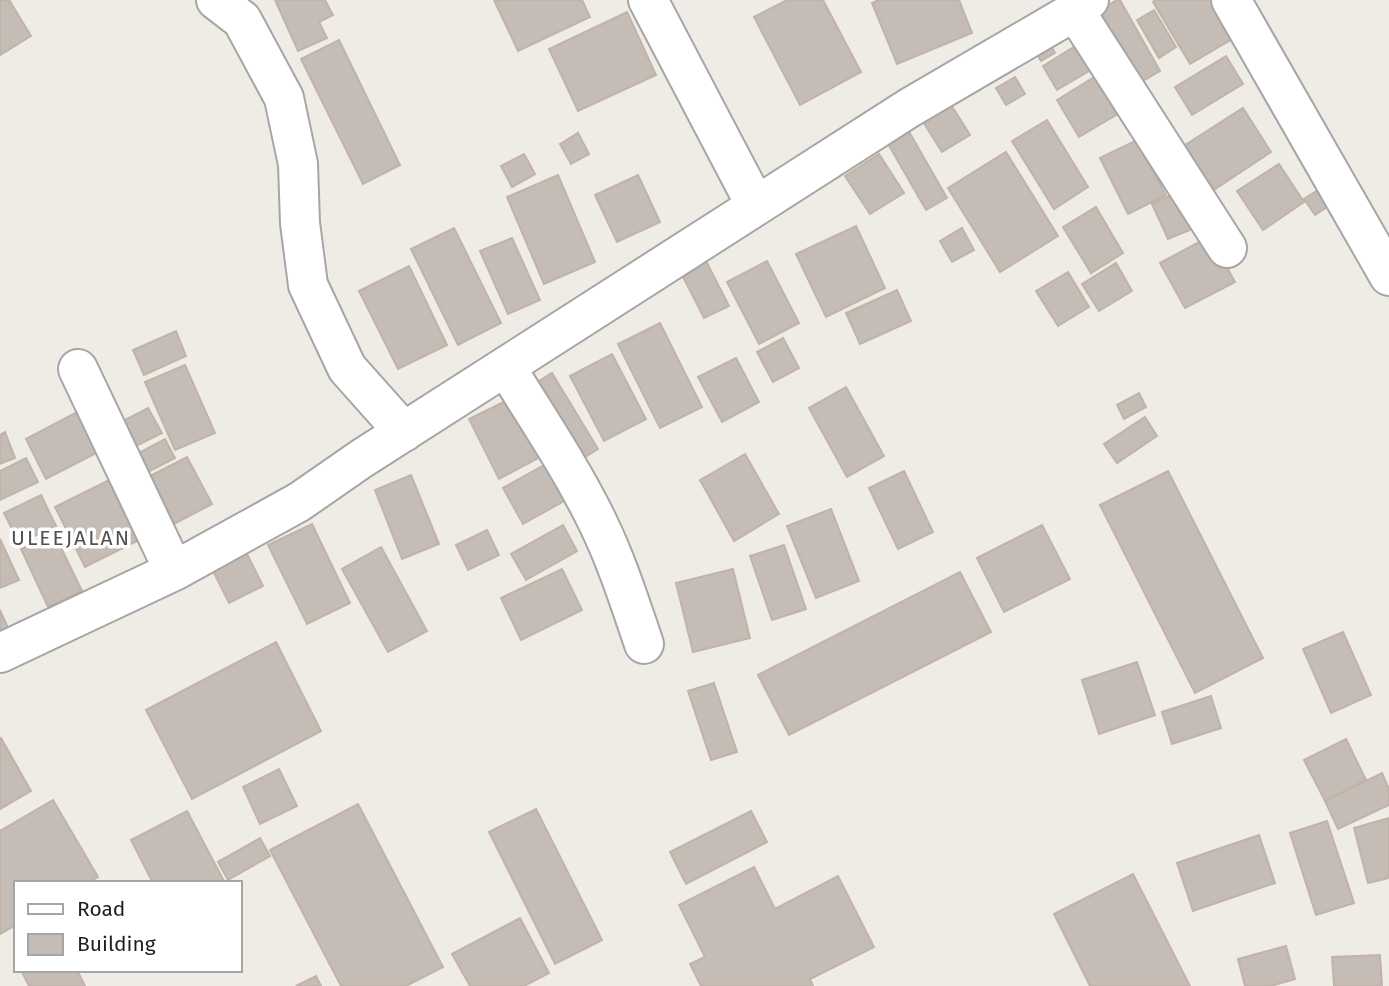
<svg xmlns="http://www.w3.org/2000/svg" width="1389" height="986" viewBox="0 0 1389 986" font-family="'Fira Sans',sans-serif">
<style>
.building{fill:#c4bcb5;stroke:#c0b3a8;stroke-width:2}
.lines{fill:none;stroke-linecap:round;stroke-linejoin:round}
.minor-casing{stroke:#a6a6a6;stroke-width:42}
.minor{stroke:#fff;stroke-width:38}
.labels{text-anchor:middle;dominant-baseline:central;stroke-width:7;stroke-linejoin:round;paint-order:stroke}
.quarter-label{font-size:21px;letter-spacing:2px;fill:#525252;stroke:#fff}
</style>
<rect width="100%" height="100%" fill="#efece5"/>
<path class="building" d="M0,0H9L31,36L0,55Z
M275,0H325L333,15L319,22L327,38L298,51Z
M494,0H582L590,17L518,51Z
M787,0H823L861,72L800,105L754,17Z
M879,0H959L972,33L897,64L872,3Z
M1117,0H1120L1160,71L1136,85L1095,13Z
M1156,0H1221L1241,34L1190,64L1153,2Z
M1154,10L1176,47L1159,58L1137,20Z
M627,12L656,75L578,111L549,49Z
M1044,34L1055,53L1041,61L1030,43Z
M339,40L400,165L363,184L301,59Z
M1082,42L1096,67L1057,90L1043,66Z
M1226,56L1243,84L1192,115L1175,87Z
M1101,73L1123,111L1079,137L1057,100Z
M1015,77L1025,94L1006,105L996,88Z
M950,103L970,135L942,152L922,120Z
M1243,108L1271,152L1212,191L1182,147Z
M1047,120L1088,187L1054,209L1012,141Z
M904,123L947,198L926,210L883,135Z
M578,133L589,154L571,164L560,144Z
M1137,140L1166,195L1128,214L1100,158Z
M1006,152L1058,236L1000,272L948,188Z
M524,154L535,174L512,187L501,166Z
M879,154L904,193L870,214L845,176Z
M1279,164L1304,202L1263,230L1237,191Z
M558,175L595,262L544,284L507,197Z
M638,175L660,222L617,242L595,195Z
M1321,188L1332,204L1315,215L1304,199Z
M1180,191L1197,227L1168,239L1152,204Z
M1096,207L1123,253L1091,273L1063,227Z
M856,226L885,288L826,317L796,254Z
M454,228L501,323L458,345L411,249Z
M962,228L974,250L952,262L940,241Z
M1210,236L1235,282L1185,308L1160,263Z
M512,238L540,300L508,314L480,251Z
M706,261L729,306L704,318L681,273Z
M767,261L799,323L759,344L727,282Z
M1116,263L1132,291L1099,311L1082,284Z
M409,266L447,345L398,369L359,291Z
M1068,272L1089,307L1058,326L1036,291Z
M897,290L911,321L860,344L846,313Z
M660,323L702,407L660,428L618,344Z
M176,331L186,356L144,375L133,350Z
M783,338L799,368L773,382L757,352Z
M612,354L646,419L604,441L570,376Z
M736,358L759,402L722,422L698,377Z
M185,365L215,433L175,450L145,382Z
M552,373L598,449L572,465L526,389Z
M846,387L884,456L847,477L809,408Z
M1139,393L1146,407L1124,419L1117,405Z
M514,397L542,456L499,479L469,419Z
M148,408L162,433L134,447L121,422Z
M79,411L100,451L46,479L26,439Z
M1145,417L1157,436L1117,463L1104,444Z
M5,432L15,458L0,464V435Z
M165,439L175,458L148,472L139,453Z
M745,454L779,514L734,541L700,480Z
M187,457L212,504L174,524L150,476Z
M26,458L38,482L0,500V471Z
M553,460L573,496L523,524L503,488Z
M904,471L933,532L898,549L869,488Z
M1168,471L1263,658L1195,693L1100,505Z
M411,475L439,544L402,559L375,490Z
M113,478L143,538L85,567L55,507Z
M41,495L56,526L19,543L4,513Z
M831,509L859,581L816,598L787,526Z
M312,524L350,603L307,624L268,545Z
M563,525L577,551L526,580L511,554Z
M1042,525L1070,579L1004,612L977,558Z
M487,530L499,555L468,570L456,545Z
M54,533L82,591L48,607L21,549Z
M0,539L19,580L0,588Z
M784,545L806,609L772,620L750,556Z
M381,547L427,631L388,652L342,569Z
M246,552L263,586L229,603L212,569Z
M562,569L582,610L521,640L501,598Z
M733,569L750,638L693,652L676,583Z
M960,572L991,632L789,735L758,675Z
M0,610L9,630L0,633Z
M1343,632L1371,695L1331,713L1303,649Z
M276,642L321,731L192,799L146,710Z
M1137,662L1155,715L1099,734L1082,680Z
M714,683L737,752L711,760L688,691Z
M1211,696L1221,728L1172,744L1162,712Z
M1,738L31,791L0,809V739Z
M1346,739L1366,780L1325,801L1304,760Z
M279,769L297,806L260,824L243,787Z
M1382,773L1389,789V805L1338,829L1325,801Z
M53,800L98,877L88,883H16V925L0,934V831Z
M358,804L443,967L406,986H341L270,850Z
M536,809L602,940L555,964L489,832Z
M187,811L225,883H153L131,840Z
M751,811L767,842L686,884L670,852Z
M1389,818V878L1368,883L1354,828Z
M1327,821L1354,903L1316,915L1290,833Z
M1259,835L1275,883L1193,911L1177,863Z
M260,838L270,856L228,880L218,862Z
M754,867L775,909L838,876L874,947L810,979L813,986H701L690,964L705,957L679,905Z
M1133,874L1190,986H1090L1054,914Z
M520,918L549,973L524,986H470L452,954Z
M1286,946L1295,979L1271,986H1245L1238,959Z
M1380,955L1382,986H1334L1332,957Z
M21,970H77L85,986H29Z
M316,976L321,986H296Z"/>
<g class="lines">
<g class="minor-casing">
<path id="minor" d="M216,0L242,20L284,98L298,164L300,223L308,285L347,368L404,432
M648,0L756,206
M1231,0L1389,276
M1075,11L1227,248
M506,367C537,418 572,469 598,523C617,562 630,603 644,644
M78,369L174,571
M0,653L174,571L299,502L361,459L909,108L1075,11L1089,0"/>
</g>
<use href="#minor" class="minor"/>
</g>
<g class="labels">
<g class="quarter-label">
<text x="71" y="538">ULEEJALAN</text>
</g>
</g>
<rect x="14" y="881" width="228" height="91" fill="#ffffff" stroke="#a5a5a5" stroke-width="2"/>
<rect x="28" y="904" width="35" height="10" fill="#ffffff" stroke="#a5a5a5" stroke-width="2"/>
<text x="77" y="916" font-size="21" fill="#1f1f1f">Road</text>
<rect x="28" y="934" width="35" height="21" fill="#c4bcb5" stroke="#a5a5a5" stroke-width="2"/>
<text x="77" y="951" font-size="21" fill="#1f1f1f">Building</text>
</svg>
